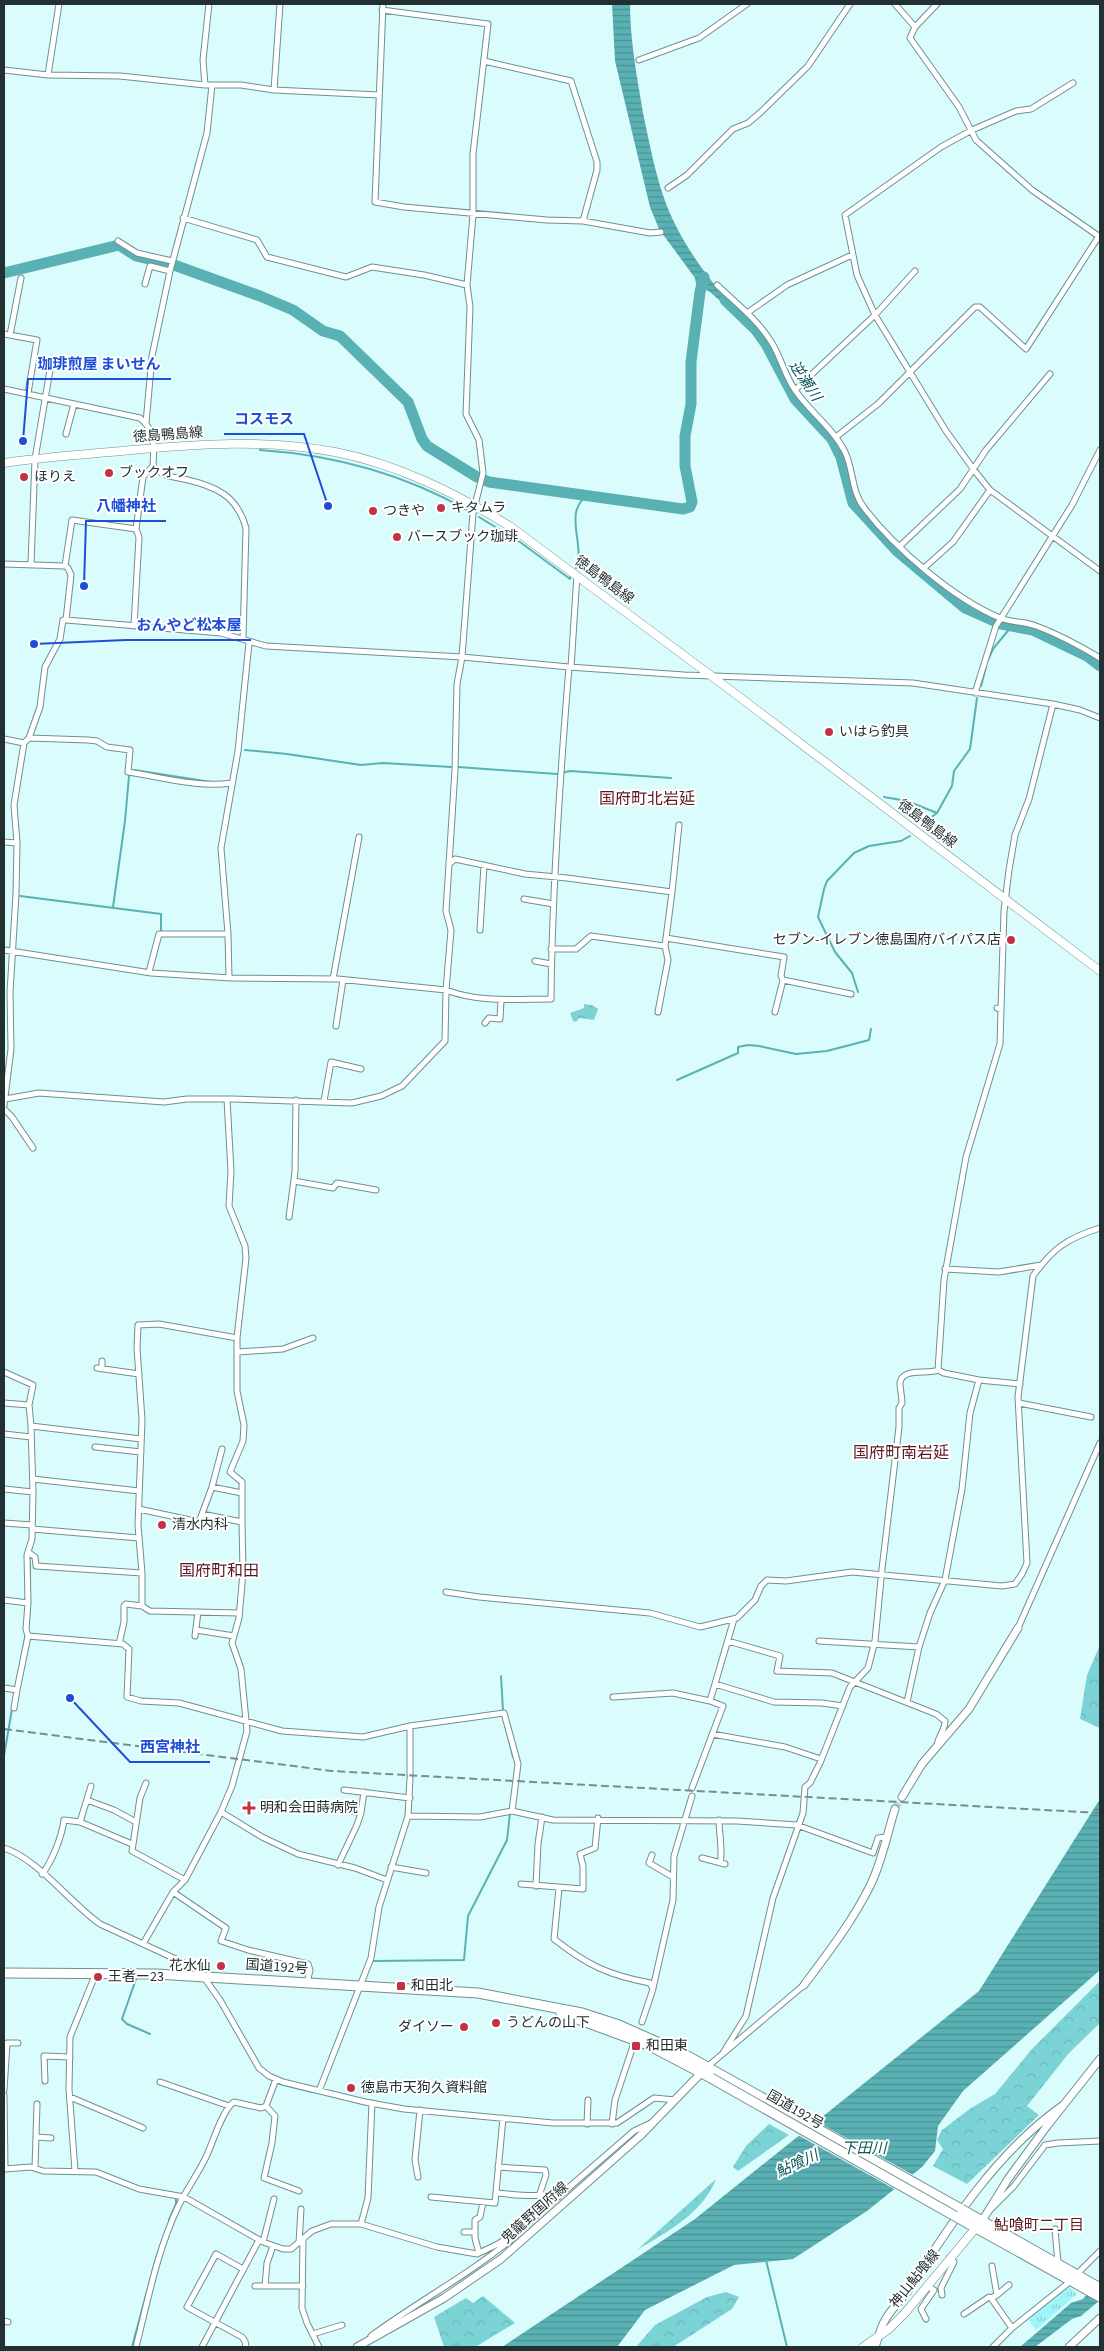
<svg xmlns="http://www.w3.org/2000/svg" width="1104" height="2351" viewBox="0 0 1104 2351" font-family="'Source Sans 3','Noto Sans JP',sans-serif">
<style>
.forest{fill:url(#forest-crowns)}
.park{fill:url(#park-tufts)}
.water{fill:url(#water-rules)}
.pier{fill:#dafcfd}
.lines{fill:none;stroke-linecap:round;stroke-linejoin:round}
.stream{stroke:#5ab1b4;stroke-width:2}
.river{stroke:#5ab1b4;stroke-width:11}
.secondary-tunnel{stroke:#b5d3d4;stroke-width:7;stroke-dasharray:7 3.5;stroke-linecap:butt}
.street-casing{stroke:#708f90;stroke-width:7}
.secondary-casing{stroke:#708f90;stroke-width:9}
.primary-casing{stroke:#708f90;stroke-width:9}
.highway-casing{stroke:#708f90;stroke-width:11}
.street{stroke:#fff;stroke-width:5}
.secondary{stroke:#fff;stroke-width:7}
.primary{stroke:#fff;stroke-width:8}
.highway{stroke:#fff;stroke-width:9}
.rail{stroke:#778e8f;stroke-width:2;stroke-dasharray:8 4;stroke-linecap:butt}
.highway-bridge-casing{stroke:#708f90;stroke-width:11;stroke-linecap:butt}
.highway-bridge{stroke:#fff;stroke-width:9}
.poi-dot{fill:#c23244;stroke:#fff;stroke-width:2}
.labels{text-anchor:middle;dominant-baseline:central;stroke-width:4;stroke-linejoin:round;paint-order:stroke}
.street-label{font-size:14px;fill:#233031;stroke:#fff}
.poi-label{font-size:14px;fill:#233031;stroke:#fff;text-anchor:start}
.water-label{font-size:15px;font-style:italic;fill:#09585a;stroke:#fff}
.neighbourhood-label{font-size:15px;fill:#5d181f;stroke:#fff}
.quarter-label{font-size:16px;fill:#5d181f;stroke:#fff}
.leader{fill:none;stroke:#1d4ed8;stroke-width:2}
.callout-dot{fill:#1d4ed8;stroke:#fff;stroke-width:2}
.callout-label{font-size:15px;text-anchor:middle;font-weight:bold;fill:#1d4ed8;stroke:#fff;stroke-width:4;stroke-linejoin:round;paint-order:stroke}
</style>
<defs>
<pattern id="forest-crowns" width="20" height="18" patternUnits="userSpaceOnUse" patternTransform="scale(1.25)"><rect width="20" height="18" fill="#7cd3d6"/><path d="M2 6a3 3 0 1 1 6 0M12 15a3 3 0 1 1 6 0" fill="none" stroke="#6bb5b8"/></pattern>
<pattern id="park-tufts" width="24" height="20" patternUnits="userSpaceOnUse" patternTransform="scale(1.25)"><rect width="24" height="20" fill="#9ff5f9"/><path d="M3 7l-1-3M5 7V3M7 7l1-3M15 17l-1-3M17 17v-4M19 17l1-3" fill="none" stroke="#89d2d6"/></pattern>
<pattern id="water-rules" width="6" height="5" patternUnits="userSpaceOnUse" patternTransform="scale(1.25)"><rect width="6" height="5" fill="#5ab1b4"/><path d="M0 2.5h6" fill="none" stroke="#4a9093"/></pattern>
</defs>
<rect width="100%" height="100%" fill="#dafcfd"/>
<path class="forest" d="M584,1004L592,1005L598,1009L594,1020L579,1018L576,1022L573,1021L570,1013L584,1008Z
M1100,1645V1728L1080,1719L1087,1675Z
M1100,1981V2023L1069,2053L1027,2106L1039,2115L967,2184L933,2166L943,2149L937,2140L942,2130L971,2108L995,2094L1032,2049Z
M769,2124L789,2135L738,2171L733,2167L746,2146Z
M716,2179C703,2213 667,2232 637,2250Z
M726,2292L739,2297L732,2309L673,2347H636L655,2325L707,2297Z
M483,2296L515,2323L475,2347H444L434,2317L466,2298L473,2303Z"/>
<path class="park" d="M1068,2286L1077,2294L1036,2330L1028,2319Z"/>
<path class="water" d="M612,4H630C630,41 637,77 643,113C651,150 658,191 676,226C695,264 724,297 752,329L710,292L696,284L695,278L659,229L650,207L615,61Z
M1100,1799V1970L963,2091L938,2126L935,2151L922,2167L867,2211L793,2259L734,2265L645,2310L617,2347H502L695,2219L979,1991Z
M1100,2279V2300L1081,2316L1072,2319L1035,2347H1020L1071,2303L1083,2299Z"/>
<path class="pier" d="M814,2120L915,2176L896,2190L796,2134Z"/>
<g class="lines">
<path class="stream" d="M260,450C334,455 402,473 467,510
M479,517L520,542L570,579V577
M576,568C586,545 562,512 588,495
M988,660L993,649L1011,627
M981,686L986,667
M245,750L287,754L361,765L383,763L451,767
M458,767L557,774L570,771L671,778
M134,770L211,782
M884,797L907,801L937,813
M921,825L937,813L952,786L954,771L970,749L977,698
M20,896L161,914V932
M113,907L125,821L129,776
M858,992L852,973L835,952L818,917L824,889L827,881L854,853L869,846L901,841L910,836
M677,1080L738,1053V1047L748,1045L759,1046L796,1054L827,1051L869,1040L871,1029
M30,1563V1576
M28,1629L30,1606
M501,1676L503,1711
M13,1702L26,1633
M505,1725L513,1757
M4,1756L12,1709
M374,1961L464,1960L468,1916L507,1840L510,1813
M136,1979L122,2019L127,2024L150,2034
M276,2083L312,2092
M169,2220L176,2204V2198
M766,2260L787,2347
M132,2347L156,2258L168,2225"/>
<path class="river" d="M4,273L119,245L136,256L174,265L260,296L293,310L323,331L340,336L408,402L422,439L427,446L477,477L489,482L683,509L690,507L692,502L685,466V436L691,404V362L700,292L704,277
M725,300L756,330L766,344L795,399L832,439L841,457L853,503L897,551L965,608L1001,624L1033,630L1087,656L1100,666"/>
<path class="secondary-tunnel" d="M895,1809L902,1797"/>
<g class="street-casing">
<path id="street" d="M383,4L375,202L404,207L547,220L583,221L650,233L661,232
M895,4L915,27
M937,4L915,27L910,38L959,107L976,140L1032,190L1100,237
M382,10L488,24L473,154V215L467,285
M639,60L699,38L747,4
M484,61L571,81L597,162V170L583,221
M4,70L48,75L120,76L205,85H241L274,90L379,95
M48,75L59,4
M1073,83L1031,109L1016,111L972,130L941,147L845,215L857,275L875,315L946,431L974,470L990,490L1100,571
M205,85L203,60L209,4
M274,90L280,4
M668,188L687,175L733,129L748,123L761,112L808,66L850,4
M118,241L137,253L172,261
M145,284L150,266L170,271
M717,285C736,303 758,320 772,343C781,358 785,376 795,390C810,412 833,428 845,452C854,471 851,492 865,509C895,548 954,599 1000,618C1012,623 1024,621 1036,626C1058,634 1080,646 1100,658
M747,313L787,285L852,255
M4,334L37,340L28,393
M10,335L21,278
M4,389L140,418C156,431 154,447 153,466C162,476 171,477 184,479C215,486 237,495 246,528L243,639
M795,390L875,315L915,271
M146,423L152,356L170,271L207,133L212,85
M66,434L74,404
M836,437L879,403L975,307H980L1026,349L1099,236
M136,529L143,477L153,466
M900,546L960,489L986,450L1050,374
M4,564L65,566L68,568L71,575L66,620H63L60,639L45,667L40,707L29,738L24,743L14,805L17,843L16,894L10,992L11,1049L4,1105
M31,564L35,459L51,364
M65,566L72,520L136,529L139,537L134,626
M924,568L953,542L990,490
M66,620L221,633L266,646L462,657L569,667L684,675L913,683L1053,704L1080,710L1100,718
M571,667L577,575
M975,693L996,626L1072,505L1100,450
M29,738L88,740L97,741L107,747L130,750L128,772C161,777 198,788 232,783
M4,739L24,743
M4,842L17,843
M449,864L455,859L525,874L567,878L672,892L665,946L668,960L658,1012
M672,892L679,825
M524,899L553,904
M480,930L484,865
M228,934L221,848L238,751L249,643
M666,938L784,957L781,976L783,980L775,1012
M551,949H576L591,936L665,946
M4,950L151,973L231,978L338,979L446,990L451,930L446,911L455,770L457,684L462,657L473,513L483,473L479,440L466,414L470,307L467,285L424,275L372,267L346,277L267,257L257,240L183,218
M535,961L551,964
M149,972L159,934H228L229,978
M333,979L359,837
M783,980L851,994
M997,1008L1001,1009L1004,911L1009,870L1015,835L1029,799L1053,704
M485,1023L489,1018L500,1019L501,1000
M336,1026L343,980
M5,1099L39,1093L164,1102L187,1099H232L352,1103L381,1096L402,1086L445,1041L446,990C480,1003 516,999 551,999C552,888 560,777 569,667
M227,1099L231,1171L229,1206L245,1246L246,1258L237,1338V1391L244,1425L243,1441L230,1472L242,1482V1493
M324,1101L331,1062L361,1069
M4,1109L12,1117L33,1148
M294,1181L333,1188L337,1183L376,1190
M289,1217L295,1172L296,1100
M945,1269L999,1272L1041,1265
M237,1352L283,1349L313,1338
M97,1368L139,1374
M102,1369V1361
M4,1372L33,1385L29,1405L31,1426L141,1439
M979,1380L1020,1384
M4,1403L29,1405
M1019,1403L1091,1417
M4,1434L31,1437
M95,1447L141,1452
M33,1479L139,1491
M212,1487L222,1449
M4,1489L33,1492
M139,1509L199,1522L202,1514L242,1522V1493L212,1487L202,1514
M4,1523L32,1525
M32,1529L139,1538
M28,1552L35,1557L36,1566L142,1573L138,1525L142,1420L137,1348L138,1325L159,1324L237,1338
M446,1592L479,1597L650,1613L700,1627L737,1618L755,1600L761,1586L767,1580L786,1581L852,1572L1002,1586L1015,1584L1022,1574L1027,1563L1018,1397L1033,1276C1053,1248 1068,1238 1100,1228
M4,1600L28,1603
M142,1606L150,1611L239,1613
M1018,1628L1100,1443
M196,1630L234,1636
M28,1636L123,1644L129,1649L127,1697L141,1701L179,1703L282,1731L363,1737L410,1726V1774
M195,1636L198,1612
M728,1641L780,1656L777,1671L832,1673L936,1714L945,1721C945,1731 938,1736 937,1746
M819,1641L919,1647
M119,1644L124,1622V1606L126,1604L142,1606V1573
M715,1684L774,1702L822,1703L843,1706
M4,1688L17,1690L28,1636L26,1629L28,1603L27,1555L32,1539L33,1492L31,1426
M613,1697L673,1693L710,1701
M907,1702L919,1647L930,1613L945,1580L962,1489L970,1413L979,1380L944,1373L938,1370
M14,1708L17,1690
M410,1726L504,1713L518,1764L512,1811
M712,1734L785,1747L821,1759
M146,1783L140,1798L132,1851L185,1880
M692,1788L723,1706L710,1701L734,1619
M344,1790L410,1798
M87,1800L114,1810L136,1822
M331,1810L344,1809L361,1813L364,1792
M221,1812L262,1837L298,1854L355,1868L387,1880
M408,1816L480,1817L512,1811L553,1820L737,1821L797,1825L873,1853L878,1838L886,1837
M719,1820C719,1832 723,1853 720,1863
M80,1822L91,1786
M4,1848C38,1859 69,1902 100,1924L180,1961L200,1972L220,2000L259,2068L269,2076L283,2082L365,2102L404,2109L553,2123H617L654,2098L675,2100
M652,1855L649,1863L673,1877
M702,1858L725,1864
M338,1865L357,1825L361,1813
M391,1867L426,1873
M42,1874C52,1862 62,1836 64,1820L80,1822L132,1844
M521,1884L583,1889V1866L580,1854L595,1848L598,1818
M536,1886L538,1844L542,1817
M559,1888L554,1939C587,1965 608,1975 650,1983L653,1989L642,2022
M173,1892L226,1928L221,1941L248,1950L308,1964L310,1970L307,1983
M143,1944L173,1892L185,1880L221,1812L232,1786L247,1731L241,1669L232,1643L239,1618L243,1572L242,1522
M653,1988L673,1900L674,1856L692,1796
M723,2053L746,2016L773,1898L803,1813L805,1787L810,1783L820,1763L850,1687L868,1668L875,1641L882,1569L899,1427V1408L902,1403C902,1397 900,1389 900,1383C902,1367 927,1375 938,1370L944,1280L966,1157L1000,1044L1001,1009
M707,2067L804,1985
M45,2081L44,2056L70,2057
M160,2082L229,2106
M4,2090L7,2043H18
M319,2091L371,1958L379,1907L408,1816L410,1778
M4,2095L5,2169
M70,2097L143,2128
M266,2106L275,2116L272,2143L264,2178L299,2191
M587,2124L588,2100
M612,2124L615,2100L633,2046
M36,2137L51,2138
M498,2167L545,2170L546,2175L539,2196
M35,2168L37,2104
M4,2169L31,2167L43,2171L96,2172L139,2189L184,2197L263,2242L283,2249H291L312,2231L331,2224H361L437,2247L477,2254L498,2244L522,2228L634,2131L651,2123
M75,2171L69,2089L70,2037L96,1973
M418,2177L415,2160L420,2110
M496,2193C519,2195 543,2199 564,2190
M431,2197L495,2203L503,2118
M991,2209L1014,2186L1045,2145L1058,2143L1100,2141
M361,2224L368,2198L372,2103
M1055,2229L1058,2263
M464,2232H475
M303,2239L302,2308L307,2323L319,2347
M263,2242L274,2199
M299,2243L301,2209
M479,2253L475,2238V2220L480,2217L483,2202
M992,2266L997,2295L991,2298L1012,2328
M243,2269L216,2254L187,2307L242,2337L245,2341L246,2347
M255,2286H303
M265,2286L267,2263L273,2246
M942,2295L941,2288L954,2262L949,2258
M997,2295L1009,2285
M964,2314L989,2297L991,2298
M926,2319L921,2309L934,2290L927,2286
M4,2321L8,2322
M313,2334L342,2325
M371,2336C420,2300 472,2273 518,2234
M136,2347C148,2300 157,2251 178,2207C186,2190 198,2174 206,2157C212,2145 223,2108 234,2102L261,2108L266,2106L276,2079
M202,2347L259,2240
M993,2347L1012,2328L1067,2284L1100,2251"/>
</g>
<g class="secondary-casing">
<path id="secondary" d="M902,1797L922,1764L969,1709L1018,1628
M804,1985C828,1953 852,1922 870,1886C882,1862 887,1834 895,1809
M982,2221L1008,2179L1047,2126L1100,2059
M357,2347L444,2298L501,2259L640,2136L704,2070
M875,2347C878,2339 880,2330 884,2322C890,2310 901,2300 909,2289C951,2223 997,2152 1062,2106
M1069,2347L1100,2318"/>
</g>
<g class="primary-casing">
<path id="primary" d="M4,463C46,457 89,454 132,450C200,444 267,439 335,452C398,464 457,494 511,527L729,689L1100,971
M863,2347L889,2329L905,2313L979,2224"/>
</g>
<g class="highway-casing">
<path id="highway" d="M4,1973L156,1974L478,1993L582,2013L619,2025L684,2054L961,2209
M561,2013L648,2045L711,2078
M975,2217L1100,2288
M969,2224L1100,2297"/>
</g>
<use href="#street" class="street"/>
<use href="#secondary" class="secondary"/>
<use href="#primary" class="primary"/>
<use href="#highway" class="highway"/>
<path class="rail" d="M4,1729L332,1771L1100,1813"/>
<g class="highway-bridge-casing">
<path id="highway-bridge" d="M711,2078L969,2224
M961,2209L975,2217"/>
</g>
<use href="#highway-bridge" class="highway-bridge"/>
</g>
<g class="poi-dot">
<circle cx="109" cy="473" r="5"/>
<circle cx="24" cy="477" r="5"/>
<circle cx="441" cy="508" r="5"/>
<circle cx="373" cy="511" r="5"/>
<circle cx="397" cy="537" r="5"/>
<circle cx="829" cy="732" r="5"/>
<circle cx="1011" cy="940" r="5"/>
<circle cx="162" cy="1525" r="5"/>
<path d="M246.5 1800.5h5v5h5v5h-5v5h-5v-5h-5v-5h5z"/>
<circle cx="221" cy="1966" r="5"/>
<circle cx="98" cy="1977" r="5"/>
<rect x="396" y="1981" width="10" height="10" rx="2.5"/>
<circle cx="496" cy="2023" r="5"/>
<circle cx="464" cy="2027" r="5"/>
<rect x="631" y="2041" width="10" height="10" rx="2.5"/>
<circle cx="351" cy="2088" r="5"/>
</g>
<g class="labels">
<g class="street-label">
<text transform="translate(168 435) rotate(-4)">徳島鴨島線</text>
<text transform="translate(604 580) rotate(37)">徳島鴨島線</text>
<text transform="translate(927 824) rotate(37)">徳島鴨島線</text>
<text transform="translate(277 1967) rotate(4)">国道192号</text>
<text transform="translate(795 2110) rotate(30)">国道192号</text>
<text transform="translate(535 2213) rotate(-42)">鬼籠野国府線</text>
<text transform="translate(915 2279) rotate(-51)">神山鮎喰線</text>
</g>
<g class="poi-label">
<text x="119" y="473">ブックオフ</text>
<text x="34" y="477">ほりえ</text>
<text x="451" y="508">キタムラ</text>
<text x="383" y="511">つきや</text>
<text x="407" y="537">バースブック珈琲</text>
<text x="839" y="732">いはら釣具</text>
<text x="1001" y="940" text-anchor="end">セブン-イレブン徳島国府バイパス店</text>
<text x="172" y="1525">清水内科</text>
<text x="260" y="1808">明和会田蒔病院</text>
<text x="211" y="1966" text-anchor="end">花水仙</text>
<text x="108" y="1977">王者ー23</text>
<text x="411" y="1986">和田北</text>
<text x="506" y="2023">うどんの山下</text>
<text x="454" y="2027" text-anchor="end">ダイソー</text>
<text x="646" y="2046">和田東</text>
<text x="361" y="2088">徳島市天狗久資料館</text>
</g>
<g class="water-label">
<text transform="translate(805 381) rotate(56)">逆瀬川</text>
<text x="864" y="2148">下田川</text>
<text transform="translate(797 2164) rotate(-25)">鮎喰川</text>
</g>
<g class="neighbourhood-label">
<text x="1039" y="2225">鮎喰町二丁目</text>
</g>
<g class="quarter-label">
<text x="647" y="799">国府町北岩延</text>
<text x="901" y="1453">国府町南岩延</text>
<text x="219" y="1571">国府町和田</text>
</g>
</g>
<path class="leader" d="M23 441L28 379H171M328 506L304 434H224M84 586L86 521H166M34 644L126 640H251M70 1698L130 1762H210"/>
<g class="callout-dot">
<circle cx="23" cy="441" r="5"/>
<circle cx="328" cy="506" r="5"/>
<circle cx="84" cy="586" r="5"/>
<circle cx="34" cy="644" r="5"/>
<circle cx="70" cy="1698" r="5"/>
</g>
<g class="callout-label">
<text x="99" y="369">珈琲煎屋 まいせん</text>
<text x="264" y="424">コスモス</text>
<text x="126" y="511">八幡神社</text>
<text x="189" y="630">おんやど松本屋</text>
<text x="170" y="1752">西宮神社</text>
</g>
<rect width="1104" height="2351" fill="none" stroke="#233031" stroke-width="10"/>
</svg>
